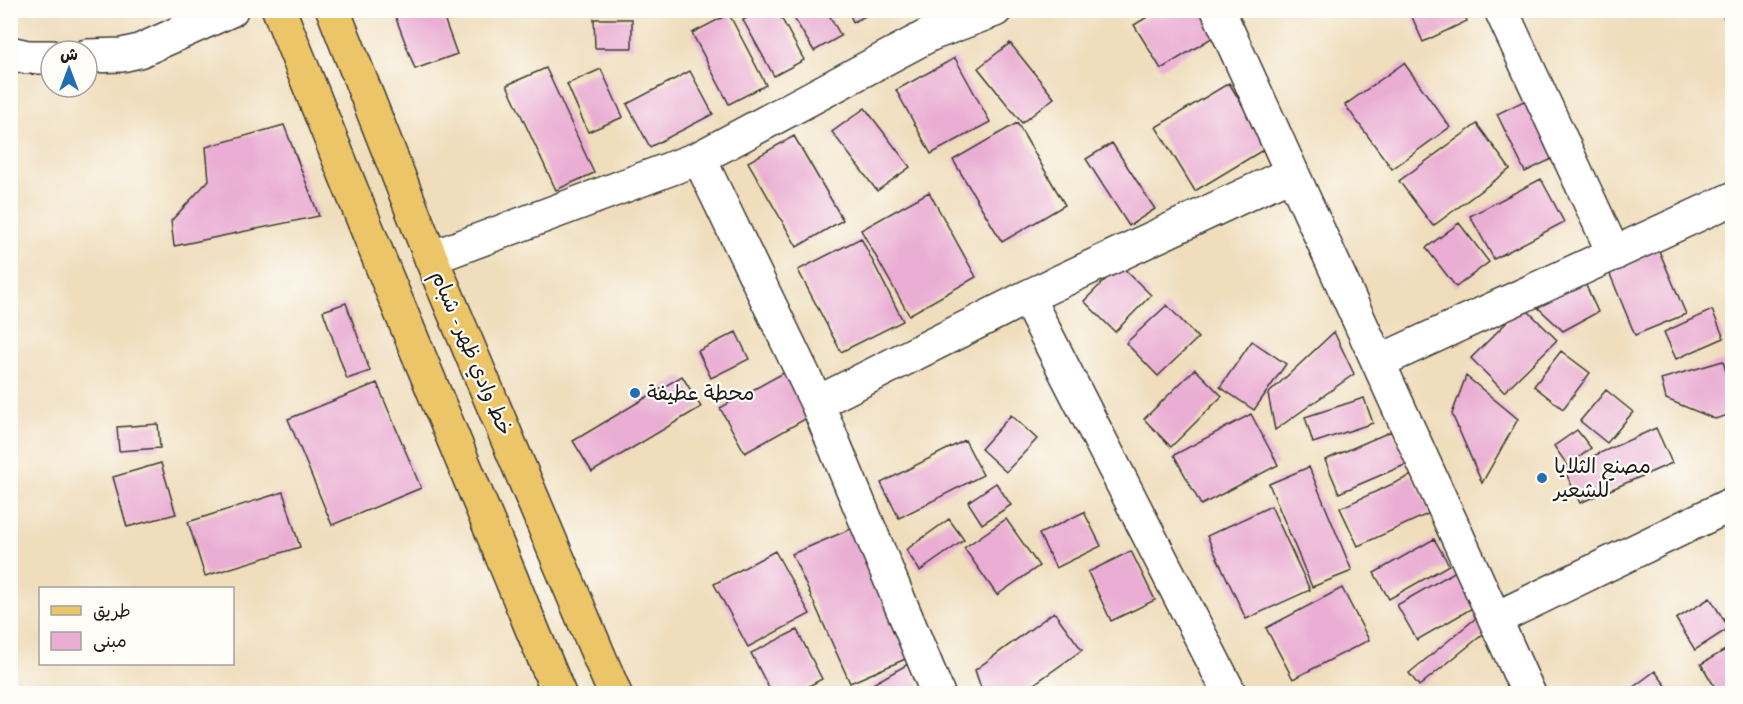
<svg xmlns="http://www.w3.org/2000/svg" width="1743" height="704" viewBox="0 0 1743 704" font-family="Caveat,'Playpen Sans Arabic',sans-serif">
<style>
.building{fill:#eaadd3}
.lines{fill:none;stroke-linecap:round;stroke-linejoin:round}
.minor-casing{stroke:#3c3934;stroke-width:36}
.major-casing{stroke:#3c3934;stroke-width:36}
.minor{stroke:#fff;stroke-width:33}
.major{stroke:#edc569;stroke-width:33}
.poi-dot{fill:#1f6fb2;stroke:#fdfcf7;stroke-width:2}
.labels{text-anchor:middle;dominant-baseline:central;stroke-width:4.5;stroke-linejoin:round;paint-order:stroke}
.street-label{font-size:21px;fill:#1c1c1c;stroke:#fdfcf7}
.poi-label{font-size:21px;fill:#1c1c1c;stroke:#fdfcf7;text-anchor:start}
</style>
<rect width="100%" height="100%" fill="#fdfcf7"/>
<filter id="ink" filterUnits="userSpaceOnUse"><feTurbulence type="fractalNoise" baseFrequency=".0167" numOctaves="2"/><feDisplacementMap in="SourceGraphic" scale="12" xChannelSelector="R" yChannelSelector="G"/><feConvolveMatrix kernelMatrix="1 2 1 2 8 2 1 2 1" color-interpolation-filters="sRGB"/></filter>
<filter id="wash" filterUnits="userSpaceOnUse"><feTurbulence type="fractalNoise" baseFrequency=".008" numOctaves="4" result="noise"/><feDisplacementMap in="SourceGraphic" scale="24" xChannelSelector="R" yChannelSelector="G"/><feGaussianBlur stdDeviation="1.35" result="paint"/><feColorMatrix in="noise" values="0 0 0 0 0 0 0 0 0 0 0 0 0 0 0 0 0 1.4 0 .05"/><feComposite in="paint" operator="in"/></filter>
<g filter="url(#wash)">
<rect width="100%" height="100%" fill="#efddbb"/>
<g id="blocks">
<path class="building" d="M393,10H441L457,54L415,69Z
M761,10H777L804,60L774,76L743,20Z
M789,10H826L841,36L814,51Z
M848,10H878L853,22Z
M1159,10H1217L1228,28L1161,69L1134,25Z
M1409,10H1462L1467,21L1423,42Z
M1720,10H1732V32Z
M729,14L766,85L729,104L692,33Z
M594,19H632V48H595Z
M1010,43L1054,98L1022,123L978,68Z
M955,58L990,122L931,154L896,90Z
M1404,63L1450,127L1392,169L1345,105Z
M546,68L594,173L556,190L507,85Z
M601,69L623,117L588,132L567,84Z
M690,71L713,114L650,147L627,104Z
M1229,83L1268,147L1195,191L1156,127Z
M1530,98L1558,156L1525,172L1497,114Z
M865,108L910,167L877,191L832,132Z
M1017,123L1065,205L1002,242L953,160Z
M1477,124L1510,169L1433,226L1399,181Z
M284,125L319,216L174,246L171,221L209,180L206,147Z
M794,136L843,220L797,247L748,162Z
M1112,143L1155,209L1129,226L1086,159Z
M1541,179L1564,222L1494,259L1470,216Z
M929,192L976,277L909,315L861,230Z
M1459,223L1489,262L1456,287L1426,248Z
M861,238L903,321L841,352L798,270Z
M1657,246L1686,314L1635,335L1607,267Z
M1120,265L1151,295L1115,332L1084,301Z
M1583,279L1598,312L1563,331L1532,302Z
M346,303L370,371L347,379L323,311Z
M1167,305L1198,338L1158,376L1126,343Z
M1523,306L1557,340L1504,392L1471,358Z
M1712,310L1724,338L1676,359L1664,332Z
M736,332L749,359L711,378L698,351Z
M1334,332L1354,374L1275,430L1268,394Z
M1252,341L1286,364L1254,410L1220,387Z
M1561,351L1590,373L1563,409L1534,386Z
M1723,361L1732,394V414L1715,419L1666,399L1661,379Z
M1195,369L1222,396L1171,447L1144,419Z
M789,370L814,414L745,453L720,408Z
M682,376L701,407L592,472L573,441Z
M1466,376L1518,419L1482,483L1452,414Z
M377,383L421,488L332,525L288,419Z
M1606,390L1633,412L1607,443L1580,421Z
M1364,398L1373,423L1313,443L1305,417Z
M1251,414L1278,465L1201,505L1174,455Z
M1011,415L1037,439L1006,472L981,449Z
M158,424L160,448L119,451L117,427Z
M1656,428L1672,463L1580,503L1564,469Z
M1577,430L1591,448L1568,466L1554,446Z
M1392,431L1407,464L1339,493L1325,460Z
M965,440L983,475L899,518L881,483Z
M161,463L176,514L127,527L113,477Z
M1309,467L1352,571L1312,587L1269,484Z
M1412,475L1430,513L1358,546L1340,508Z
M996,483L1011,505L982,524L968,502Z
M283,492L300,547L205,576L188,522Z
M1271,506L1310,590L1246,619L1207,536Z
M1084,512L1101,546L1056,568L1039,534Z
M949,519L964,540L920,571L906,550Z
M1006,519L1039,566L997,595L964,548Z
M853,528L910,657L850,683L792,554Z
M1434,539L1449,565L1389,599L1374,573Z
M775,551L810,614L748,647L714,584Z
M1131,551L1155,600L1111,621L1088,572Z
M1456,571L1476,606L1417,640L1397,605Z
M1342,588L1369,640L1293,679L1266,628Z
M1710,598L1729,628L1695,650L1676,619Z
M1054,612L1082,650L1020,694H983L975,670Z
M1476,618L1487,631L1419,686L1409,673Z
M797,630L822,679L794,694H772L751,653Z
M1732,646V694H1719L1701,664Z
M908,664L924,694H855Z
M1655,671L1672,694H1624Z"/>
</g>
</g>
<g filter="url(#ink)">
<use href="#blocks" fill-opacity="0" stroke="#3c3934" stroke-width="1.5"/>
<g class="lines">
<g class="minor-casing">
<path id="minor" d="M1218,10L1529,694
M1501,10L1614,254
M10,53L28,57H51
M87,56L122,55L139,51L231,10
M699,158L817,403L938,694
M431,258L699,158L931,34L995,10
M1027,297L1230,694
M1378,362L1732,199
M817,403L1027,297L1292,173
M1495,619L1732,504"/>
</g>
<g class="major-casing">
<path id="major" d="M279,10L386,276L559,694
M333,10L431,258L615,694"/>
</g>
<use href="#minor" class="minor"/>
<use href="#major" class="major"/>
</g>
</g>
<g class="poi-dot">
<circle cx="635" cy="393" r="6"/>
<circle cx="1542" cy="478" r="6"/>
</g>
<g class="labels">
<g class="street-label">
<text transform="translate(472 353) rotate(67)">خط وادي ظهر - شبام</text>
</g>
<g class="poi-label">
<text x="647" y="393">محطة عطيفة</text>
<text x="1554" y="466">مصنع الثلايا<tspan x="1554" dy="24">للشعير</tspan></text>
</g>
</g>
<rect width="1743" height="704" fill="none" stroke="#fdfcf7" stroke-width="36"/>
<rect x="39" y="587" width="195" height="78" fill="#fdfcf7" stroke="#a3a29f" stroke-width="1.5"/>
<rect x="51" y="606" width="30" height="9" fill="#edc569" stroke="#a3a29f" stroke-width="1.5"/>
<text x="93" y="617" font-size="18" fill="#1c1c1c">طريق</text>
<rect x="51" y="632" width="30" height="18" fill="#eaadd3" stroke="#a3a29f" stroke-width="1.5"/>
<text x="93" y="647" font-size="18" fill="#1c1c1c">مبنى</text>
<g transform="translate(69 69)"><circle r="28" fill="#fdfcf7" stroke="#a3a29f" stroke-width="1.5"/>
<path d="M0-4.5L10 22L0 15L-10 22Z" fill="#1f6fb2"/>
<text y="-9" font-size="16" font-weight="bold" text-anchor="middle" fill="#1c1c1c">ش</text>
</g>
</svg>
